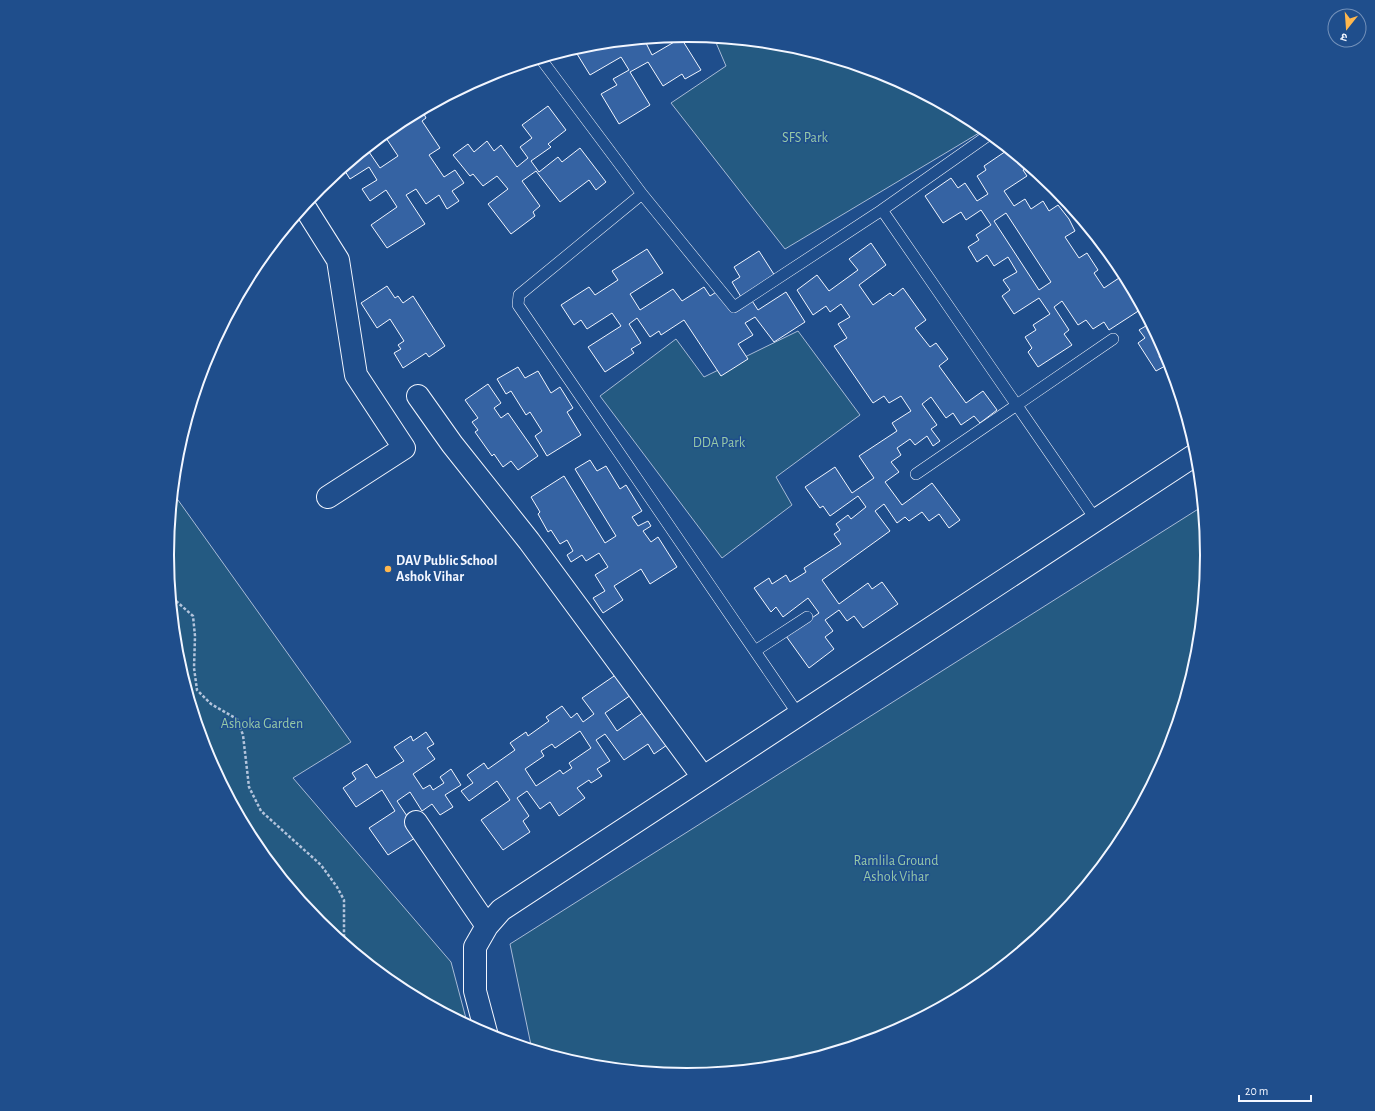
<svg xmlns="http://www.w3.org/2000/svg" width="1375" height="1111" viewBox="0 0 1375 1111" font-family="'Alegreya Sans','Noto Sans Devanagari',sans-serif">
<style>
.green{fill:#245a82;stroke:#a8bbd7}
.building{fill:#3563a3;stroke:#f2f6ff;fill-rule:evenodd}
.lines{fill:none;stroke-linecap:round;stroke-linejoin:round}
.lane-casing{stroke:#f2f6ff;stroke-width:12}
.street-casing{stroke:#f2f6ff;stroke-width:24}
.path{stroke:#b3c4dc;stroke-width:2.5;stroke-dasharray:3 2;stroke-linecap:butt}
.lane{stroke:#1f4e8c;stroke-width:11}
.street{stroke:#1f4e8c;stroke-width:22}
.poi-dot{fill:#ffb74d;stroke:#1f4e8c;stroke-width:1.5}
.labels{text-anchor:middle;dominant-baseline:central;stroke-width:3;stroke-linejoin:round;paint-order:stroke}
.park-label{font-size:14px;fill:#97c8a6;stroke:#1f4e8c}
.poi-label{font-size:14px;font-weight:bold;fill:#f2f6ff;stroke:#1f4e8c;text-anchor:start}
.rim{fill:none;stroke:#f2f6ff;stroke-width:2}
</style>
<rect width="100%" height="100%" fill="#1f4e8c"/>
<path class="green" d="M714,38L789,45L887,75L968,118L979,133L785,249L671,103L726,66Z
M798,331L860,415L776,477L792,505L722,558L600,396L676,339L704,377Z
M173,493L351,742L293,778L451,962L468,1026L398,988L319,923L255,844L207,754L177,657L167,555Z
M1203,506L1208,556L1198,657L1168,755L1120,845L1055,924L976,988L886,1036L795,1064L684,1076L586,1066L532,1050L510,944Z"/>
<path class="building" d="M681,38L701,70L685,79L682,74L663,86L648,62L630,72L650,105L619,124L601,94L617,85L613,79L629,70L621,57L590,75L574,49L586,45L644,39L652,55Z
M548,106L566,130L548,144L551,147L531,161L539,172L558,157L562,162L580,148L606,182L596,190L589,180L560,202L536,171L522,181L540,206L533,212L535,216L511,234L488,204L508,189L497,176L483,186L473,174L470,176L453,155L468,144L474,152L487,141L494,151L501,145L517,167L528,158L520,147L532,138L522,125Z
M422,110L426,118L422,121L440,148L429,155L444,177L455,170L464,183L452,191L459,201L447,209L439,195L426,204L416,189L406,195L425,224L387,248L371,225L397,207L386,190L370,201L362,189L377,180L369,167L350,179L343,168L367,149L380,168L398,156L384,135L399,123Z
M1009,149L1029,166L1023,170L1027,176L1004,191L1014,206L1025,199L1031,209L1043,201L1049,211L1058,205L1069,219L1075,231L1065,237L1079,258L1087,253L1098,270L1094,273L1104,288L1125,274L1143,308L1109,330L1104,322L1093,329L1086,320L1078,325L1062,301L1054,307L1069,330L1064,334L1072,345L1038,367L1028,352L1032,348L1025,337L1036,330L1033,325L1050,314L1039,298L1014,314L1002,296L1010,290L1003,280L1017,272L1008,257L994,266L987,255L977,262L968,247L979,240L976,235L991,225L981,210L966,220L961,212L943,223L925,196L951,178L958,188L965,183L977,201L988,194L977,176L986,170L984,166ZM1006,213L1051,282L1039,290L994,221Z
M871,243L886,265L859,285L873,305L890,293L893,296L903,288L926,320L915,328L930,347L936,343L948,359L939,366L966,403L983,391L997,410L980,423L974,416L961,425L953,413L946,418L931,397L922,404L937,425L931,429L940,441L933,446L927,436L915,445L910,439L897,448L901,455L891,462L899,472L885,482L902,505L932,483L960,520L949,528L939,514L929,521L922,512L909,521L905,517L897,523L884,504L875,511L890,531L822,580L839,604L868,583L872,589L882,582L898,604L863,628L854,616L847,621L839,610L825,620L833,631L825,637L834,649L809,668L786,636L819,613L808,598L783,617L776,607L771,612L754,588L769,578L772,584L786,575L790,582L806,572L804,568L841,544L834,534L840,530L836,524L848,515L851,519L866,507L858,496L830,516L823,506L820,508L805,487L835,467L852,493L874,478L859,456L897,431L892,423L911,411L901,396L889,403L884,396L873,403L834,346L847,338L838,324L850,317L841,304L830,312L826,306L813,315L797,290L817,275L829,291L858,270L849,259Z
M647,249L663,273L630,294L640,310L673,289L682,301L704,287L710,296L721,289L731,304L741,297L732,282L740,277L734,267L759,251L775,276L747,293L758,310L786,292L805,322L774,342L755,317L745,323L753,335L738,344L748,359L721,376L684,320L661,335L659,331L650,337L637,318L629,324L641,343L631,349L634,353L605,372L588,347L621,326L612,313L587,329L581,320L574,325L561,305L589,287L595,295L618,280L612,271Z
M387,286L395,298L398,296L403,303L413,296L445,346L429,357L426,353L403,368L394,353L401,349L398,345L404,341L390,319L377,328L361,303Z
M1151,323L1166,352L1159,356L1165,366L1156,371L1138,343L1145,338L1139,330Z
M518,367L525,378L538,371L551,393L560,387L573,408L567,412L581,435L547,456L535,436L542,431L530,412L526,415L511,391L506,394L497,379Z
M488,384L501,403L494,408L501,418L508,413L538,456L518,470L511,461L503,467L494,454L492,456L475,432L478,430L472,422L478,418L465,400Z
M590,460L597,471L606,466L620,489L626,485L642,511L632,517L638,526L648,521L651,526L643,531L651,542L658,537L677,567L650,584L641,569L614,586L623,600L603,613L593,598L605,591L595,575L608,567L599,553L586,561L582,555L571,562L567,555L573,551L567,540L560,544L551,530L548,532L538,514L540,512L531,497L564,476L605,543L616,536L575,469Z
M617,674L631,695L605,713L617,731L644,712L667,745L654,754L648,744L624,760L605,734L596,740L610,761L597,769L602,776L591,783L589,780L577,788L585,798L559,816L550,802L540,809L527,791L517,798L529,816L523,821L530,832L503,850L481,820L510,800L497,781L469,801L461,791L473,783L467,775L484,763L488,769L515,750L510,743L526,732L528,736L549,721L546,717L562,706L571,718L577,713L583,722L594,714L582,698ZM580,731L591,748L569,763L572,768L563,774L560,770L536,786L525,769L544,756L541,751L552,744L555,748Z
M426,732L434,744L427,748L435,759L413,774L423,789L430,785L433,790L444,783L440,777L451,769L461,785L445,795L453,807L440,815L432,804L422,811L410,792L397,801L409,819L405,822L415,838L388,855L369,828L395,811L382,790L356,807L343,788L356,779L352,773L367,764L376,778L404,761L394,747L411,736L413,741Z"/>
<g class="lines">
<g class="lane-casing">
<path id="lane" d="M541,59L642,194L734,307L882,210L990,134
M642,194L519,295L518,305L798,714
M882,210L1096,520
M916,474L1113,339
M755,651L807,617"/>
</g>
<g class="street-casing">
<path id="street" d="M304,206L338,260L356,375L404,448L328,497
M418,396L452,444L529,541L703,777
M416,822L487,926
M487,1036L475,991V947L487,926L501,910L1198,453"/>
</g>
<path class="path" d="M171,601H176L193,616L195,636L194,668L197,690L211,704L237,719L243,735L249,787L261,811L321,865L337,887L344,900V944"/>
<use href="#lane" class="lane"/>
<use href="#street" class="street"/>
</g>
<circle class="poi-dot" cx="388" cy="569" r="4"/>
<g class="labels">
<g class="park-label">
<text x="805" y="138">SFS Park</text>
<text x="719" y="443">DDA Park</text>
<text x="262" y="724">Ashoka Garden</text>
<text x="896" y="861">Ramlila Ground<tspan x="896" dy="16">Ashok Vihar</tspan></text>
</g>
<g class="poi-label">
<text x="396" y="561">DAV Public School<tspan x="396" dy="16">Ashok Vihar</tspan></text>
</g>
</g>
<path d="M0 0H1375V1111H0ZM174 555a513 513 0 1 1 1026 0a513 513 0 1 1-1026 0Z" fill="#1f4e8c" fill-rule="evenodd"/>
<path class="rim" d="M174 555a513 513 0 1 1 1026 0a513 513 0 1 1-1026 0Z"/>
<g transform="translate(1347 28) rotate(197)"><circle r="19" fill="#1f4e8c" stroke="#7391ba"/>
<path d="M0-3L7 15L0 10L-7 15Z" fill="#ffb74d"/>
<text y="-6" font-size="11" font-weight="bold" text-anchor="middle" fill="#f2f6ff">उ</text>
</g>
<path d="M1239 1095v6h72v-6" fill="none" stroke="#f2f6ff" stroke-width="2"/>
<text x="1245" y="1095" font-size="12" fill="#f2f6ff" stroke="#1f4e8c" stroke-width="3" paint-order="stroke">20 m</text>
</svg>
